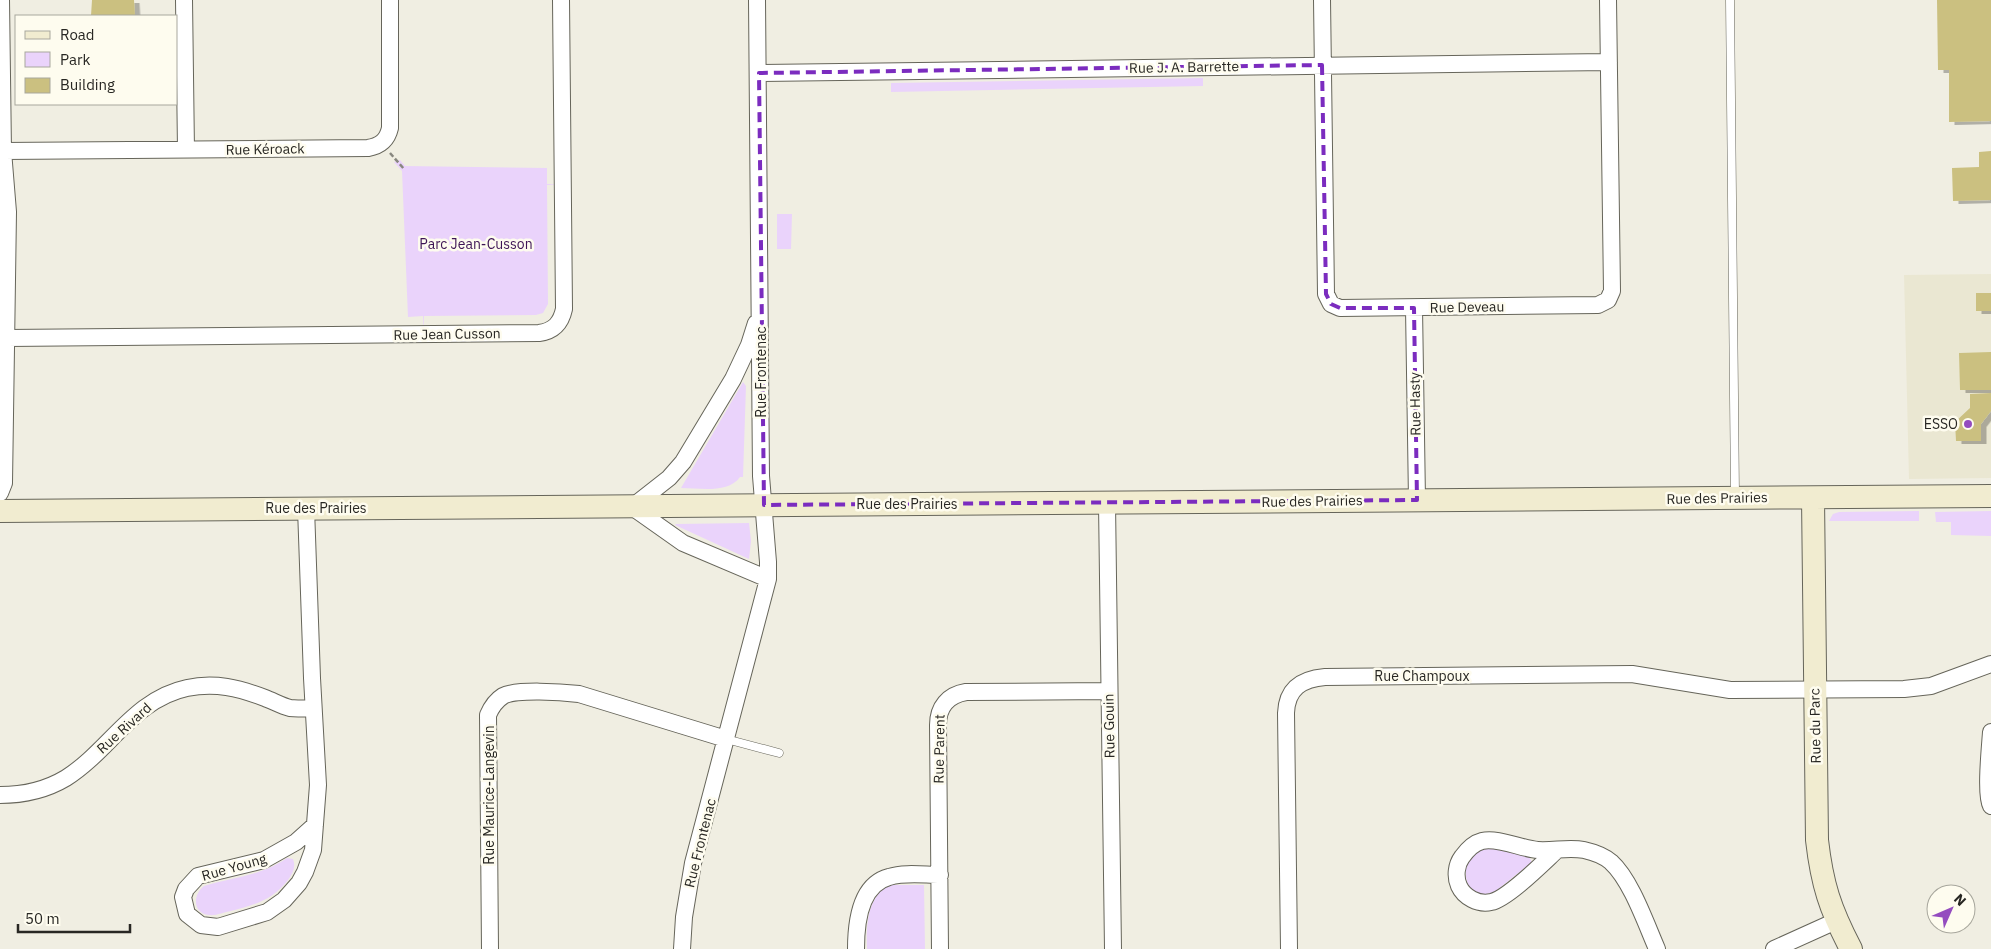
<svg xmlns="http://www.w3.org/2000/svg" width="1991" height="949" viewBox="0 0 1991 949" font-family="'IBM Plex Sans',sans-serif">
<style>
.built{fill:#eae7d2}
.green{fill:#ead3fb}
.building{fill:#cbc080;filter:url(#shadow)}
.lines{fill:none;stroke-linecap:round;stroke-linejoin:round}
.lane-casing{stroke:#66655a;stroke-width:9}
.street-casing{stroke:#66655a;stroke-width:18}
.secondary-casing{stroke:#66655a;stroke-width:24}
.path{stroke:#88877f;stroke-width:2.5;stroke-dasharray:5 2.5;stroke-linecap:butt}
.lane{stroke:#fff;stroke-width:8}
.street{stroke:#fff;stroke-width:16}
.secondary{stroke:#f1ecd0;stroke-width:22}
.marked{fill:none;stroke:#7b2cbf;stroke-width:4;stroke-dasharray:10 6;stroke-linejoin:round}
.poi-dot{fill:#944cbf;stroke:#fefcef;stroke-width:2}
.labels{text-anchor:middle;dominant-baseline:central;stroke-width:5;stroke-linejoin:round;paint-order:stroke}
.street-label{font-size:14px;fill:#282723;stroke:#fefcef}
.park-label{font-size:14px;fill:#3e1455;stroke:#fefcef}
.poi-label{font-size:14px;fill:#282723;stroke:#fefcef;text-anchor:end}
</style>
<defs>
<filter id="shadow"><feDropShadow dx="5.5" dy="3" stdDeviation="0" flood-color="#0004"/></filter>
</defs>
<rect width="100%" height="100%" fill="#f0eee2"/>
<path class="built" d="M1991,274V478L1909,479L1904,275Z"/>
<path class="green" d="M1203,78V86L891,92V83Z
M400,160L405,166L547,168V184H562L547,185L548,304L543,313L536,315L424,316V334L423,316L408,317L402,171L394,162Z
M777,214H792L791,249H777Z
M743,382L746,386L743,477H740C728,494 699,488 681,488Z
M1919,511V521H1829L1833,514L1839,512Z
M1991,511V536L1951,535V522H1936L1935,512Z
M749,523L751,541L749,559L675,525L676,524Z
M1490,848L1529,857L1532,862L1497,890C1462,910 1452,852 1490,848Z
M287,858L293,859C296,867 293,873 288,880C273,900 254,905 231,911C224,912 216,916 209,915C192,913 193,894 204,886C234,877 261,876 287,858Z
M891,885H924L925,949H867C866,927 867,894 891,885Z"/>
<path class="building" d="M92,0H134L135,16H91Z
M1937,0H1991V121L1949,122V70H1938Z
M1991,151V200L1953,201L1952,168L1979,167V152Z
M1976,293H1991V311H1976Z
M1991,352V390H1960L1959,353Z
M1991,393V411L1981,424V441H1956L1955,422L1970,408V394Z"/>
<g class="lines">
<g class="lane-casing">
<path id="lane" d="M1730,0L1735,495
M726,739L779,753"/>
</g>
<g class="street-casing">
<path id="street" d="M184,0L186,150
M1322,0L1326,294L1331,304L1340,308L1598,305L1608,300L1612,291L1608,0
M759,73L1609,62
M3,151L368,148C380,146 387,141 390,128V0
M1414,308L1417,500
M756,323L749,345L733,379L683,462L669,478L632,507L683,543L768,579
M7,338L539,333C554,331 561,323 564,309L561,0
M0,493L4,483L8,212L3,151L1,0
M1107,503L1113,949
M306,508L312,678L318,785L313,850L305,872L299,883L284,900L267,912L218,927L201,925L187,914L183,897L186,889L198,876L264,860L296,842L315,825
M1991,732C1990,747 1985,795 1991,806
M0,795C23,795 46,790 66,778C109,751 134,699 187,688C215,682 239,688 265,698C273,701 282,706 290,708C298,709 306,708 313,708
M1556,851C1543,863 1507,899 1491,902C1478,905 1464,897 1459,886C1455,877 1456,865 1462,857C1467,850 1474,843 1482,841C1498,837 1522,849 1538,850C1554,851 1569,847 1584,850C1593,852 1604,856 1611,862C1631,880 1646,924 1657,949
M490,949L488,715C491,708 495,701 503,696C516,689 562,692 579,694L726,739
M682,949L684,917L693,863L768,579V562L761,476L757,0
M856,949C856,924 859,885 889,877C905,872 924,875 940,875
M940,949L938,725C938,707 948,695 966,692L1109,691
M1289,949L1286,713C1287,688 1302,679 1325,677L1632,674L1730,690L1904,689L1931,686L1991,664
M1774,949L1836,921"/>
</g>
<g class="secondary-casing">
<path id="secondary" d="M1813,498L1817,840C1822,884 1830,909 1851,949
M0,511L1991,496"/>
</g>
<path class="path" d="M390,153L404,169"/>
<use href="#lane" class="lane"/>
<use href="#street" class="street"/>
<use href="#secondary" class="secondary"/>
</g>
<path class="marked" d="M1322,65L1326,294L1331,304L1340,308H1414L1417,500L764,505L759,73Z"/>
<circle class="poi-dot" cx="1968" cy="424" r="5"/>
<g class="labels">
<g class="street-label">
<text transform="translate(1184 67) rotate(-1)">Rue J. A. Barrette</text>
<text transform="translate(265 149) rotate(-1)">Rue Kéroack</text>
<text transform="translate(1467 307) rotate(-1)">Rue Deveau</text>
<text transform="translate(447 334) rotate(-1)">Rue Jean Cusson</text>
<text transform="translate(761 372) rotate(-90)">Rue Frontenac</text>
<text transform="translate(1415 404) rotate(-91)">Rue Hasty</text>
<text transform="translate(1717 498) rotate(-1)">Rue des Prairies</text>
<text transform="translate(1312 501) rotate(-1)">Rue des Prairies</text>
<text x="907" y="504">Rue des Prairies</text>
<text x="316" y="508">Rue des Prairies</text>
<text x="1422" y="676">Rue Champoux</text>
<text transform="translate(1109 726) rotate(-91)">Rue Gouin</text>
<text transform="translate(1815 726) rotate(-91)">Rue du Parc</text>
<text transform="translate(124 728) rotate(-42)">Rue Rivard</text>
<text transform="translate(939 749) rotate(-89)">Rue Parent</text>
<text transform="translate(489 795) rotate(-90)">Rue Maurice-Langevin</text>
<text transform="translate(700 843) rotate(-76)">Rue Frontenac</text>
<text transform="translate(234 867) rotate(-16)">Rue Young</text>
</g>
<g class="park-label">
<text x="476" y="244">Parc Jean-Cusson</text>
</g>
<g class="poi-label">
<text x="1958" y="424">ESSO</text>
</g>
</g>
<rect x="15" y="15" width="162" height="90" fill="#fefcef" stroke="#a8a79d"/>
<rect x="25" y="31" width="25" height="8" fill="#f1ecd0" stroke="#a8a79d"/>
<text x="60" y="40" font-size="15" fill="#282723">Road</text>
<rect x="25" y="52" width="25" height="15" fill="#ead3fb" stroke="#a8a79d"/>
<text x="60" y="65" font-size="15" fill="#282723">Park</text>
<rect x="25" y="78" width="25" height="15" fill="#cbc080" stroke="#a8a79d"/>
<text x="60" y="90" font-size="15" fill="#282723">Building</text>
<g transform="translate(1951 909) rotate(45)"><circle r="24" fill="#fefcef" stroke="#a8a79d"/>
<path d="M0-4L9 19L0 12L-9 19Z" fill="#944cbf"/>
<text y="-8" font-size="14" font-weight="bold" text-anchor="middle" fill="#282723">N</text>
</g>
<path d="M18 924v8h112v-8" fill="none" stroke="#282723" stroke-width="2.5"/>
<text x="25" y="924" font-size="15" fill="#282723" stroke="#fefcef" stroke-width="4" paint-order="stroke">50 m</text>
</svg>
